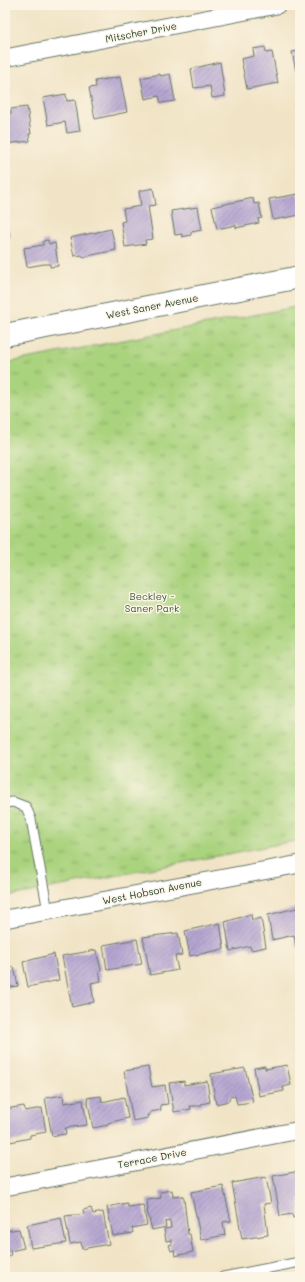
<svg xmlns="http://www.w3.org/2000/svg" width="305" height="1282" viewBox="0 0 305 1282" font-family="Mali,sans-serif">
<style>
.park{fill:url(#park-tufts);stroke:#648859}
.building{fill:url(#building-hatch)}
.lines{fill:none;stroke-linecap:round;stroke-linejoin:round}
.service-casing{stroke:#687767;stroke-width:11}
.minor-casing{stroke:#687767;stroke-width:19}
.tertiary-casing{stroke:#687767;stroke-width:24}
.service{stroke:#fff;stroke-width:9}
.minor{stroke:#fff;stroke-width:17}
.tertiary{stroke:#fff;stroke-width:22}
.labels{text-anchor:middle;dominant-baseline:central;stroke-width:3;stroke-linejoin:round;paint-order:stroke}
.street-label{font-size:10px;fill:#1f3d34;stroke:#fcf5e5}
.park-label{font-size:10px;fill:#3b5b43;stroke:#fcf5e5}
</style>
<defs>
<pattern id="park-tufts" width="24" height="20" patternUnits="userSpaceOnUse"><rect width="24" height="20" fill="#aad37e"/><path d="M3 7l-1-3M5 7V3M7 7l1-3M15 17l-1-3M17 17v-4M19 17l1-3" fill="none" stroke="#8aac68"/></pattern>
<pattern id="building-hatch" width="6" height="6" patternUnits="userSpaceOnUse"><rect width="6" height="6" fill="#b6a6d2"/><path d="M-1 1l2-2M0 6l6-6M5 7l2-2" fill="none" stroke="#9388ab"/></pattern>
</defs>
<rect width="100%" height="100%" fill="#fcf5e5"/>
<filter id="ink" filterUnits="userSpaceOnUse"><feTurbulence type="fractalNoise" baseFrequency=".025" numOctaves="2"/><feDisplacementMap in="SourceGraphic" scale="8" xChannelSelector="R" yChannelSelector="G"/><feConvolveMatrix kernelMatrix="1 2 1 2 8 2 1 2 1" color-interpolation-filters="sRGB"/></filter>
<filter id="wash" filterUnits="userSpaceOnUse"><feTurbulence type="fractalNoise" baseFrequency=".012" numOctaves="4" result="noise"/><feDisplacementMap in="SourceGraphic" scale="16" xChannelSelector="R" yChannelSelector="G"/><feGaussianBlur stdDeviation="0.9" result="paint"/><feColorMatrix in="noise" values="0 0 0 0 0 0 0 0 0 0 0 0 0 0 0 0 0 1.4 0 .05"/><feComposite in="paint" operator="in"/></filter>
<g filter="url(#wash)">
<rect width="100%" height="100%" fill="#f1e4c6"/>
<path class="park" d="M300,306V840L5,897V363Z"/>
<g id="blocks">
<path class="building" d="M265,47L266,53L272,52L278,83L247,89L241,59L254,56L253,49Z
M300,51V70L296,71L292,52Z
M220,62L225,96L212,98L210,86L194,88L191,69Z
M160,74V76L170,74L175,101L161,103L159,96L145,99L141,78Z
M120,77L127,112L95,119L89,88L96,87L95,81Z
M66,94L67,101L75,100L80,131L67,133L65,122L48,125L43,98Z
M27,107L31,134H29L30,141L5,144V114L11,113V109Z
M153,188L156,205L148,206L153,239L145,240L146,244L125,247L121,222L125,221L123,209L141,206L139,191Z
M299,194L300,201V215L273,220L269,199Z
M253,198L254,204L259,203L262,218L258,219L259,223L236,228V225L217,229L212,207Z
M198,207L202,230L191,232V235L182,237V234L175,235L171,211Z
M5,215L10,237L5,238Z
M111,229L116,250L83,257L82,255L74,256L70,238Z
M48,240L49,244L55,243L58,266L50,267V264H44L27,267L24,248L43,245V241Z
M300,907V946L296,947L294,935L272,940L268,915Z
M251,914L252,920L261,918L266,947L251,950L250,946L230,951L225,922Z
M220,923L224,949L190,956L185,931Z
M178,933L182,955L175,956L178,970L150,975L143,937Z
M137,939L142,964L107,970L103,945Z
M96,950L101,970L99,971L101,981L91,983L94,1002L72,1007L62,956Z
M54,954L59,980L28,987L23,962Z
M14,967L18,986L5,988V968Z
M287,1065L291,1085L283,1087L284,1091L259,1096L254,1068L265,1066V1069Z
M148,1067L152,1087L165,1085L168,1104L160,1105L161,1110L150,1112V1115H147L148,1118L133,1121L124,1071Z
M245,1068L253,1102L237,1104L235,1096L230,1097L229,1101L216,1104L211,1074Z
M184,1081V1085L207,1081L210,1102L201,1104V1106H190L191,1109L174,1112L169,1083Z
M63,1095L64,1103L83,1100L87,1125L65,1128L66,1134L52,1136L45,1098Z
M101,1096L102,1102L124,1097L128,1118L108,1123V1125L93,1128L87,1098Z
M24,1106L25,1111L42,1108L46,1132L30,1135V1138L10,1142L5,1109Z
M300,1171V1216L293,1218L292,1214L280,1216L273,1176Z
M266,1177L271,1203L264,1204L268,1235L242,1239L232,1183Z
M223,1186L231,1221L223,1222L225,1235L201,1240L191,1192Z
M172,1190L173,1197L182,1196L184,1199L188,1234H190L193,1252L175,1256L174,1250L171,1251L169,1245L172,1244V1240L166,1241L164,1229L171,1228L170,1221L165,1222L166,1227L152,1230L147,1211L148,1210L147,1200L161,1198L160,1192Z
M127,1203L128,1207L143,1205L147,1225L132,1228L133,1233L113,1236L107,1207Z
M91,1208L93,1214L103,1212L109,1244L82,1249L81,1242L70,1244L65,1216L84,1214L83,1210Z
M61,1218L66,1243L31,1248L27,1225Z
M19,1229L24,1248L10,1251L11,1256L5,1257V1231Z"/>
</g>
</g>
<g filter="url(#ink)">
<use href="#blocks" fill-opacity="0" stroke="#687767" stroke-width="1"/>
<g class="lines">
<g class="service-casing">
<path id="service" d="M5,803L13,802L26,807L31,819L48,911
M223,1277L300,1262"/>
</g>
<g class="minor-casing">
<path id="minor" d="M5,58L277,5
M5,919L300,864
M5,1187L300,1130"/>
</g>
<g class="tertiary-casing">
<path id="tertiary" d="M5,335L300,277"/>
</g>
<use href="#service" class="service"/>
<use href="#minor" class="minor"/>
<use href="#tertiary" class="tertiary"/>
</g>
</g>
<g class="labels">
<g class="street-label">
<text transform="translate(141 32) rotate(-11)">Mitscher Drive</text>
<text transform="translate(152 306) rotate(-11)">West Saner Avenue</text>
<text transform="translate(152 891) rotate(-11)">West Hobson Avenue</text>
<text transform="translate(152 1158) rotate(-11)">Terrace Drive</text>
</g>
<g class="park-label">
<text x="152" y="596">Beckley -<tspan x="152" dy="12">Saner Park</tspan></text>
</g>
</g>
<rect width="305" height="1282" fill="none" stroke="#fcf5e5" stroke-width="20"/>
</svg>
